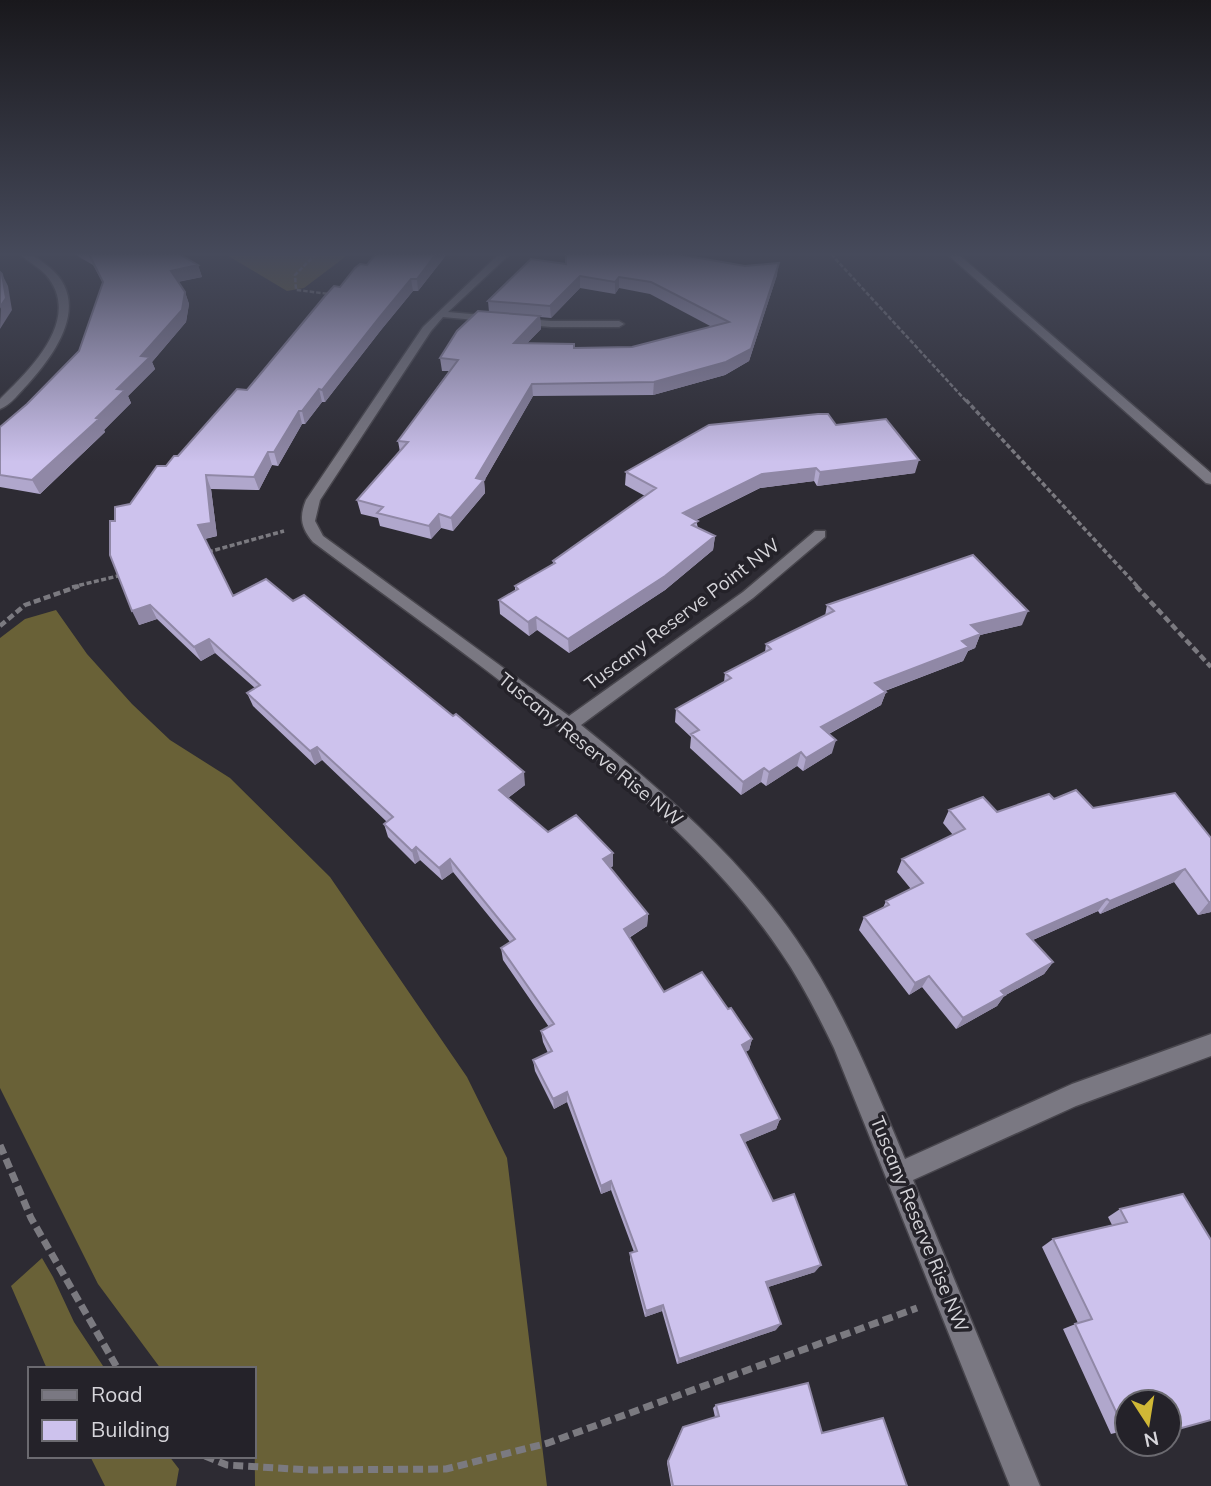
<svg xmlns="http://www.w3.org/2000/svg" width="1211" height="1486" viewBox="0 0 1211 1486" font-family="Mulish,sans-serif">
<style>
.forest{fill:#696137}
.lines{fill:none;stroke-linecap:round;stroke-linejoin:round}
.minor-casing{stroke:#48464d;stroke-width:3}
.path-far3{stroke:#7b7a80;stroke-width:2.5;stroke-dasharray:4.5 2;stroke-linecap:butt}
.path-far2{stroke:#7b7a80;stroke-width:3.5;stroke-dasharray:5 2.5;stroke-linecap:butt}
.path-far1{stroke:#7b7a80;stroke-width:4.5;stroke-dasharray:7 3.5;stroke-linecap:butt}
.path{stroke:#7b7a80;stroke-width:7;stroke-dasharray:10 5;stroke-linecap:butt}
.minor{fill:#7a7882;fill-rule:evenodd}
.wall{fill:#b0a7cc;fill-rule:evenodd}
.shaded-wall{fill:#9088a6}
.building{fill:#cdc2ed;stroke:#9088a6;stroke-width:2}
.labels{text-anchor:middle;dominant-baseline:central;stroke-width:7;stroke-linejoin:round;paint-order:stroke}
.street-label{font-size:19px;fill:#d6d5da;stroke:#242229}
</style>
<rect width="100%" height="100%" fill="#2d2b33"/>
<path class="forest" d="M225,254H349L304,288L287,291Z
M56,610L87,654L132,704L170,740L230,778L330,877L467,1077L507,1158L547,1486H255L254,1369H161L98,1284L0,1088V638L25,619Z
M42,1258L53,1277L74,1322L105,1369H47L11,1286Z
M90,1456H169L179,1469L176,1486H105Z"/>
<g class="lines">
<g class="minor-casing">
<path id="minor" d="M20,254C33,254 39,259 49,267C92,302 56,353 28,384C20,392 11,405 0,409V399C31,369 83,318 46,275C39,267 28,262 20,254Z
M499,254H510L448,312L551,321H619L624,324L619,327H551L443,317L431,331L320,500L315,521L323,536L569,716L743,592L815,531H825V537L753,598L581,725C659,788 739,856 796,939C843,1007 873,1083 905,1159L1072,1084L1211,1034V1056L1076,1106L913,1180L1040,1486H1010L834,1048C818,1015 801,981 780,951C721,864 641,796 562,730C482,664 396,604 313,542C301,528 299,517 306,500L423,327Z
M947,254H958L1211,473V484L1206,483Z"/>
</g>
<path class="path-far3" d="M316,254L295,275L296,290L330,294
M831,254L967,402"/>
<path class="path-far2" d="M966,400L1138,587
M208,552L284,531
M72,587L122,575"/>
<path class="path-far1" d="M1136,586L1211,667
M0,626L25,605L79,586"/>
<path class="path" d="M0,1145L31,1218L118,1369
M205,1456L227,1465L311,1470L446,1469L548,1443L917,1308"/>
<use href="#minor" class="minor"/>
</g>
<path class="wall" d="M74,254H179L198,265L202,277L178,282L185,292L189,304L186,322L152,362L155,369L128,396L131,403L104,430L105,432L40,494L0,487V427L27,404L79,351L103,283L93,265Z
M447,254L418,291H413L381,330L325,402H322L305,424H302L278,466L272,465L259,490L211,489L217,536L205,539L233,596L525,785L508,798L548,832L613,853V866L610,868L648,914L647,926L629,938L664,992L728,1009L752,1039L749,1050L745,1052L780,1119L776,1129L745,1142L773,1201L815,1272L768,1287L776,1330L677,1364L662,1311L645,1317L630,1260V1253L634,1252L611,1190L601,1194L567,1102L554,1109L535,1071L533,1060L548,1053L543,1042L541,1031L549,1027L503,960L501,948L510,942L453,872L442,880L420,860L415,864L388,837L384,824L387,822L322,760L315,765L253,706L247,693L255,688L215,653L201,661L157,619L139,625L115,521L166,466L247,390L340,287L367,265Z
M566,264L777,275L749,361L725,375L653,395L533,396L484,481L485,493L453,531L441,528L431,539L380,526L378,518L361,514L357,500L400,452L398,441L449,371H442L440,358L489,312L488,301ZM580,288L615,294L619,288L650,294L712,327L632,347L575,348L527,343L541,329L540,317L551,318Z
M836,425L915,473L817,486L814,481L760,488L696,520L698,528L715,536L713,550L665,590L569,653L537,630L529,636L500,614L499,600L515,591V586L553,564V561L645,496L625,485L626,472Z
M827,605L1022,625L980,635L975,648L968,651L963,661L885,691L886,692L881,705L829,734L832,753L803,771L797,766L766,786L761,782L741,795L690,748L691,737L675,722L676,709L724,682L725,673L765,652L766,644L825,616Z
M1054,799L1211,838V912L1198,915L1174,882L1100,914L1098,911L1033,940L1053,962L1044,974L1004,996L997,1006L956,1029L922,987L909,995L859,930L864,917L883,908L886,901L911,889L897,872L902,859L953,835L943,823L949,810L997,812Z
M1183,1194L1178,1429L1169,1430V1402L1127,1430L1111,1434L1063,1329L1078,1323L1042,1247L1053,1239L1112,1225L1108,1217L1120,1209Z
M716,1405L822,1433L907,1486H671L667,1463L681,1430L683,1427L715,1417L713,1408Z"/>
<path class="shaded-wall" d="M436,254H447L418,291L417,279Z
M779,263L777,275L749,361L725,375L653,395L654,382L726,362Z
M198,265L202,277L175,282L171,271Z
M2,274L8,286L12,310L0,329Z
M580,276V288L551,318L550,306Z
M619,277V288L615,294V282Z
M411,279L413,291L381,330L325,402L322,390L379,318Z
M185,292L189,304L186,322L152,362L155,369L128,396L131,403L104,430L105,432L40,494L32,480L96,418Z
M540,316L541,329L515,356L514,343Z
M532,384L533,396L484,481L485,493L453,531L451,518Z
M319,389L322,402L305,424L302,411Z
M299,411L302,424L278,466L274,452Z
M268,452L272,465L259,490L254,477Z
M919,460L915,473L817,486L820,472Z
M816,468L814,481L760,488L682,527L683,513L762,474Z
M206,475L211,489L217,536L203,539L198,525Z
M439,514L441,528L431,539L429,526Z
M715,536L713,550L665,590L569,653L568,639Z
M150,605L157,619L139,625L132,611Z
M1028,611L1022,625L980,635L975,648L968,651L963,661L871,696L875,683L971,625Z
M536,617L537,630L529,636L528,622Z
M209,639L215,653L201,661L194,647Z
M886,692L881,705L817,740L821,727Z
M836,740L832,753L803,771L806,758Z
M317,747L322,760L315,765L310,751Z
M801,752L797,766L766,786L769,772Z
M764,768L761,782L741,795L743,782Z
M524,772L525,785L501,803L499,790Z
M416,847L420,860L415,864L412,851Z
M613,853V866L603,872V859Z
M450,859L453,872L442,880L439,868Z
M1185,869L1174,882L1100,914L1110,901Z
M1107,899L1098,911L1019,946L1027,934Z
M1209,902H1211V912L1198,915Z
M648,914L647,926L623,941L624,929Z
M1053,962L1044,974L1004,996L997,1006L956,1029L963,1018L1001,991Z
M929,976L922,987L909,995L915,983Z
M752,1039L749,1050L739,1055L742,1045Z
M567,1092V1102L554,1109L553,1099Z
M780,1119L776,1129L738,1145L741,1135Z
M611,1181V1190L601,1194V1186Z
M821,1265L815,1272L762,1289L766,1282Z
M663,1305L662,1311L645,1317L646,1311Z
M781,1324L776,1330L677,1364L679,1359Z"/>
<path class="building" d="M89,254H179L198,265L171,271L185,292L182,310L141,356L150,357L117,389L125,390L96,418L99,419L32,480L0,475V427L27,404L79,351L103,282Z
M376,254H436L417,279H411L379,318L322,390L319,389L302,411H299L274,452H268L254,477L206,475L211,523L198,525L233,596L266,579L293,601L304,595L453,716L456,714L524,772L499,790L548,832L576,815L613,853L603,859L648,914L624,929L664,992L702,972L728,1009L731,1008L752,1039L742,1045L780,1119L741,1135L773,1201L794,1194L821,1265L766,1282L781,1324L679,1359L663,1305L646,1311L630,1253L637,1251L611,1181L601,1186L567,1092L553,1099L533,1060L552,1051L541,1031L554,1024L501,948L515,939L450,859L439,868L416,847L412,851L384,824L393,817L317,747L310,751L247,693L260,685L209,639L194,647L150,605L132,611L110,555V521H115V507L130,504L157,466H166L174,456H178L237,389L247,390L325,296L334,286L340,287L355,268L360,264L367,265Z
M566,254H676L745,266L779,263L751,349L726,362L654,382L532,384L476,478L484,480L451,518L439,514L429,526L377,513L383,507L357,500L408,442L398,441L458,360L440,358L457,331L478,311L540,316L514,343L574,344V348L632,347L729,322L651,282L619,277L615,282L580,276L550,306L488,301L531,259L566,264Z
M0,272L2,274L6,298L0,307Z
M818,414H828L836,425L886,419L919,460L820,472L816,468L762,474L683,513L698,521L692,525L715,536L665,576L568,639L536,617L528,622L499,600L518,589L515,586L555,563L553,561L656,488L626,472L709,425Z
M973,555L1028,611L971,625L981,634L962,641L969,647L875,683L886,692L821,727L836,740L806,758L801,752L769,772L764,768L743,782L691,734L699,730L676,709L731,678L725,673L771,649L766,644L834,611L827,605Z
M1076,790L1093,808L1175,793L1211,838V902H1209L1185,869L1110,901L1107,899L1027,934L1053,962L1001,991L1005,995L963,1018L929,976L915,983L864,917L889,905L886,901L923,883L902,859L965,829L949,810L983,797L997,812L1049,794L1054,799Z
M1183,1194L1211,1240V1420L1178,1429L1172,1417L1169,1418V1402H1127V1430L1125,1431L1075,1324L1092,1319L1053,1239L1127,1222L1120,1209Z
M808,1383L822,1433L883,1418L907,1486H673L668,1461L683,1427L719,1416L716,1405Z"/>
<linearGradient id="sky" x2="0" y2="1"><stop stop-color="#19181c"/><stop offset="0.55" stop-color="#464a5b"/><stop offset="1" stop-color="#464a5b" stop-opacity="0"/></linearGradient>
<rect width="1211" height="462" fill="url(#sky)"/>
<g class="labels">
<g class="street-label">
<text transform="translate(682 614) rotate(-37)">Tuscany Reserve Point NW</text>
<text transform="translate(591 749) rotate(39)">Tuscany Reserve Rise NW</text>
<text transform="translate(920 1224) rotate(68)">Tuscany Reserve Rise NW</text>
</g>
</g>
<rect x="28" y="1367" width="228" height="91" fill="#242229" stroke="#6b6a70" stroke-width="2"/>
<rect x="42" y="1390" width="35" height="10" fill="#7a7882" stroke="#6b6a70" stroke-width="2"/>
<text x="91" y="1402" font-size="21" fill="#d6d5da">Road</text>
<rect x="42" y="1420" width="35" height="21" fill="#cdc2ed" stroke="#6b6a70" stroke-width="2"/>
<text x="91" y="1437" font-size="21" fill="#d6d5da">Building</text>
<g transform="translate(1148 1423) rotate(168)"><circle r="33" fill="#242229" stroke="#6b6a70" stroke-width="2"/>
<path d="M0-5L12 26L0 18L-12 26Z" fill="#d0b836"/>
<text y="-10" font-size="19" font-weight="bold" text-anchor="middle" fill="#d6d5da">N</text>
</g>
</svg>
